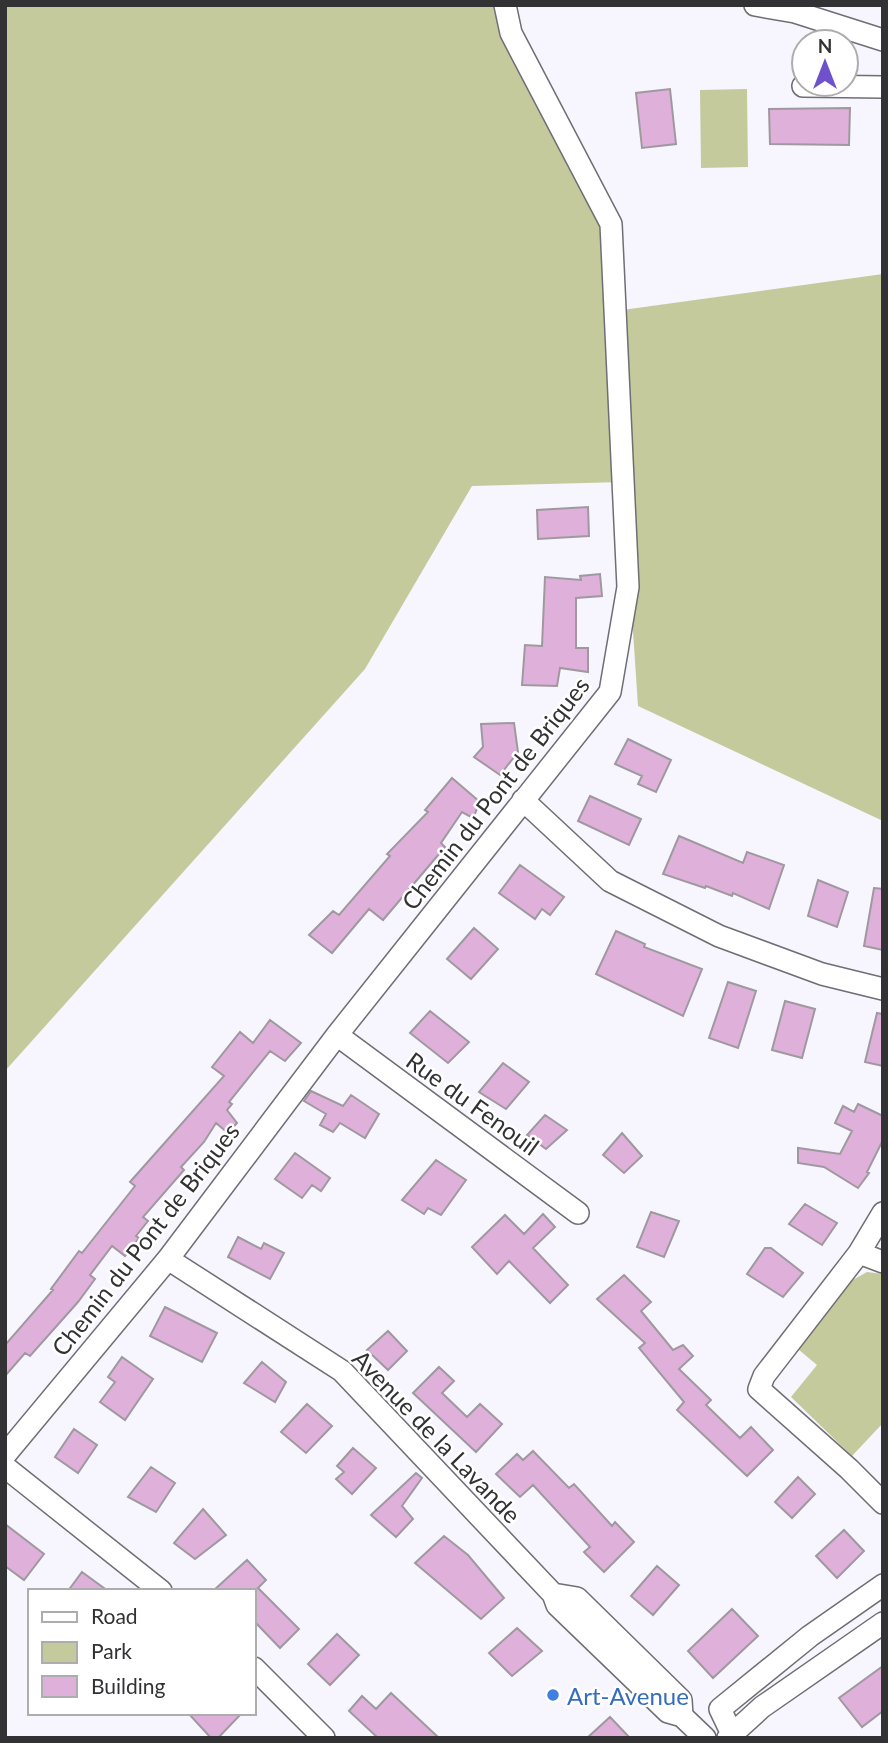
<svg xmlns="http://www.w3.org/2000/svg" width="888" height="1743" viewBox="0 0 888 1743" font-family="Lato,sans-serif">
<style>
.green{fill:#c5ca9c}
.building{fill:#deb0da;stroke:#9f999f;stroke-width:2}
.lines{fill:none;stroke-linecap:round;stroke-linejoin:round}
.street-casing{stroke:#6e6e74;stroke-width:24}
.street{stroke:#fff;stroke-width:21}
.shop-dot{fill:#3f7fe0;stroke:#fff;stroke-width:2.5}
.labels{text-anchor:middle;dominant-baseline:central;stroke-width:5;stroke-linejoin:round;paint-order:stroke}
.street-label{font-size:24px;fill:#323235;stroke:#fff}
.shop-label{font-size:24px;fill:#366cbe;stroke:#fff;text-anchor:start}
</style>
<rect width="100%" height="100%" fill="#f7f6fe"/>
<path class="green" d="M5,5H505L611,224L615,311L883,274V821L638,706L623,482L472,486L365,669L5,1071Z
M747,89L748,167L701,168L700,90Z
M867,1272L883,1274V1423L852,1456L791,1397L817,1365L798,1349L851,1281Z"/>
<path class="building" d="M670,89L676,144L642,148L636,93Z
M850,108L849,145L770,144L769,109Z
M588,507L589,536L538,539L537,510Z
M600,574L602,596L576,598V648H588V672L560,668L557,686L522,685L525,645L542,646L545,577L581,580L580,576Z
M514,723L518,752L500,775L474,757L483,747L481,724Z
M628,739L671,760L656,792L638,784L642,776L615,764Z
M452,778L480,802L473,818L462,812L441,843L445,847L383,920L369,909L332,953L309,935L333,911L339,915L390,856L387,854L428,812L425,810Z
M590,796L641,819L629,845L578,821Z
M679,836L743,863L747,852L784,865L769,909L733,893L732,896L706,886L705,888L663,874Z
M520,865L564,897L550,915L542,909L535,919L499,893Z
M818,880L848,892L837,927L808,916Z
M874,888L883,889V950L864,946Z
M474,928L498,949L471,979L447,959Z
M616,931L645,944L644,947L702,969L683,1016L596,974Z
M728,982L756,991L738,1048L709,1038Z
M785,1001L815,1009L802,1058L772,1050Z
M430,1011L469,1042L448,1063L410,1033Z
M877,1013L883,1014V1066L865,1062Z
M270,1020L301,1043L285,1061L270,1051L229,1102L232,1104L227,1110L237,1123L228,1133L216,1123L204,1142L181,1167L184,1170L143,1217L148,1221L136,1236L139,1238L125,1256L112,1246L90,1275L95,1279L78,1302L30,1356L25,1353L5,1376V1345L53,1290L51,1289L79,1251L82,1253L135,1186L130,1182L224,1076L212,1067L240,1032L253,1043Z
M503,1063L529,1082L506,1109L479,1092Z
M311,1091L343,1106L351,1095L379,1114L365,1138L340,1123L333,1132L320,1125L326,1114L304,1101Z
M858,1104L883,1116V1140L867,1172L869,1173L858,1188L824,1167L798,1163V1148L840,1154L852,1131L835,1123L843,1106L854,1112Z
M545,1115L567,1130L546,1149L527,1135Z
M622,1133L642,1156L624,1173L603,1155Z
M295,1153L330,1178L321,1191L312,1185L302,1198L275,1179Z
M436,1160L466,1180L441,1215L428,1208L424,1214L402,1200Z
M805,1204L837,1223L822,1245L789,1224Z
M651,1212L679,1221L664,1257L637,1247Z
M543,1214L555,1227L533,1248L568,1285L550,1303L509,1261L497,1274L472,1247L505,1215L524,1234Z
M238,1237L261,1249L264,1243L284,1253L270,1279L228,1257Z
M765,1248H771L803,1273L783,1297L747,1274Z
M624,1275L651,1302L641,1311L673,1350L683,1345L693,1356L679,1369L711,1400L706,1405L740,1438L751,1427L773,1450L747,1476L677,1410L684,1402L639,1348L645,1343L597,1299Z
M165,1307L217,1333L202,1362L150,1336Z
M388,1331L407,1351L388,1370L367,1350Z
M122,1357L153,1379L125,1420L100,1402L115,1382L108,1377Z
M262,1362L286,1382L275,1402L244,1383Z
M439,1367L454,1381L442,1393L467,1417L480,1404L502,1424L476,1452L413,1393Z
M307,1404L332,1426L306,1453L281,1432Z
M74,1429L97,1445L78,1473L55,1457Z
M353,1448L376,1468L352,1494L336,1479L344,1472L337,1466Z
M533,1451L569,1488L574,1484L612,1526L615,1522L634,1542L604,1572L584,1552L590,1547L533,1485L520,1497L496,1474L517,1454L523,1460Z
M151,1467L175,1483L156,1512L128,1497Z
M416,1473L422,1478L402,1506L413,1519L396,1537L371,1515Z
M798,1477L815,1494L792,1518L775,1502Z
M203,1509L226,1535L195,1559L174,1543Z
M5,1524L44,1554L24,1580L5,1566Z
M844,1530L864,1551L837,1578L816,1556Z
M444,1536L468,1555L504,1598L481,1619L415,1563Z
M247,1560L266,1580L258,1588L299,1629L280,1648L254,1621V1591H213Z
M657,1566L679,1585L653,1615L631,1596Z
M82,1572L108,1591H68Z
M732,1609L758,1636L713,1678L688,1651Z
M517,1628L542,1651L512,1676L489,1653Z
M337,1634L359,1655L330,1685L308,1664Z
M883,1666V1711L862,1727L839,1698Z
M391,1693L439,1738H378L349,1711L362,1696L376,1709Z
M188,1713H242L218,1738H211Z
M610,1717L630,1738H587Z"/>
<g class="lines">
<g class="street-casing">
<path id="street" d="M755,5L795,12L883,40
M803,86L883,87
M523,800L610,881L719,936L822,974L883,989
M337,1035L578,1213
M883,1213L859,1253L764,1376L759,1389L849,1469L883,1503
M859,1253L883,1262
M168,1259L342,1371L553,1594
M5,1455L168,1259L337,1035L610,692L628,587L611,224L511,33L505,5
M5,1467L161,1591
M254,1668L324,1738
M682,1716L681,1700L577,1598L553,1594L557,1605L668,1712L682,1716L705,1738
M732,1734L720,1709L810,1636L883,1585
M728,1738L762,1707L883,1623"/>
</g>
<use href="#street" class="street"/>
</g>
<circle class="shop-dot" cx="553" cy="1695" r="7"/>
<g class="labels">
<g class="street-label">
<text transform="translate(495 793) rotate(-52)">Chemin du Pont de Briques</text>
<text transform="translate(473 1103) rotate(36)">Rue du Fenouil</text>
<text transform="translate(145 1239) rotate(-52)">Chemin du Pont de Briques</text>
<text transform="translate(437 1436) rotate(46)">Avenue de la Lavande</text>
</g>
<g class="shop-label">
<text x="567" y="1695">Art-Avenue</text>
</g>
</g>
<rect width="888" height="1743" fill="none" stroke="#323235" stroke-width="14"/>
<rect x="28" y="1589" width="228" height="126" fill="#ffffff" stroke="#adadae" stroke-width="2"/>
<rect x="42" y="1612" width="35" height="10" fill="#ffffff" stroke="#adadae" stroke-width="2"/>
<text x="91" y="1624" font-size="21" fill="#323235">Road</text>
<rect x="42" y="1642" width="35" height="21" fill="#c5ca9c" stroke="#adadae" stroke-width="2"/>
<text x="91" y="1659" font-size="21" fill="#323235">Park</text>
<rect x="42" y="1676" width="35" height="21" fill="#deb0da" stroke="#adadae" stroke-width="2"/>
<text x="91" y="1694" font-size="21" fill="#323235">Building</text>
<g transform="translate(825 63)"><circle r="33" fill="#ffffff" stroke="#adadae" stroke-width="2"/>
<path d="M0-5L12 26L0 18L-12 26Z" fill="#6f52cb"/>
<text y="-10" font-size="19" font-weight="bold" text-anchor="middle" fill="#323235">N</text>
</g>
</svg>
